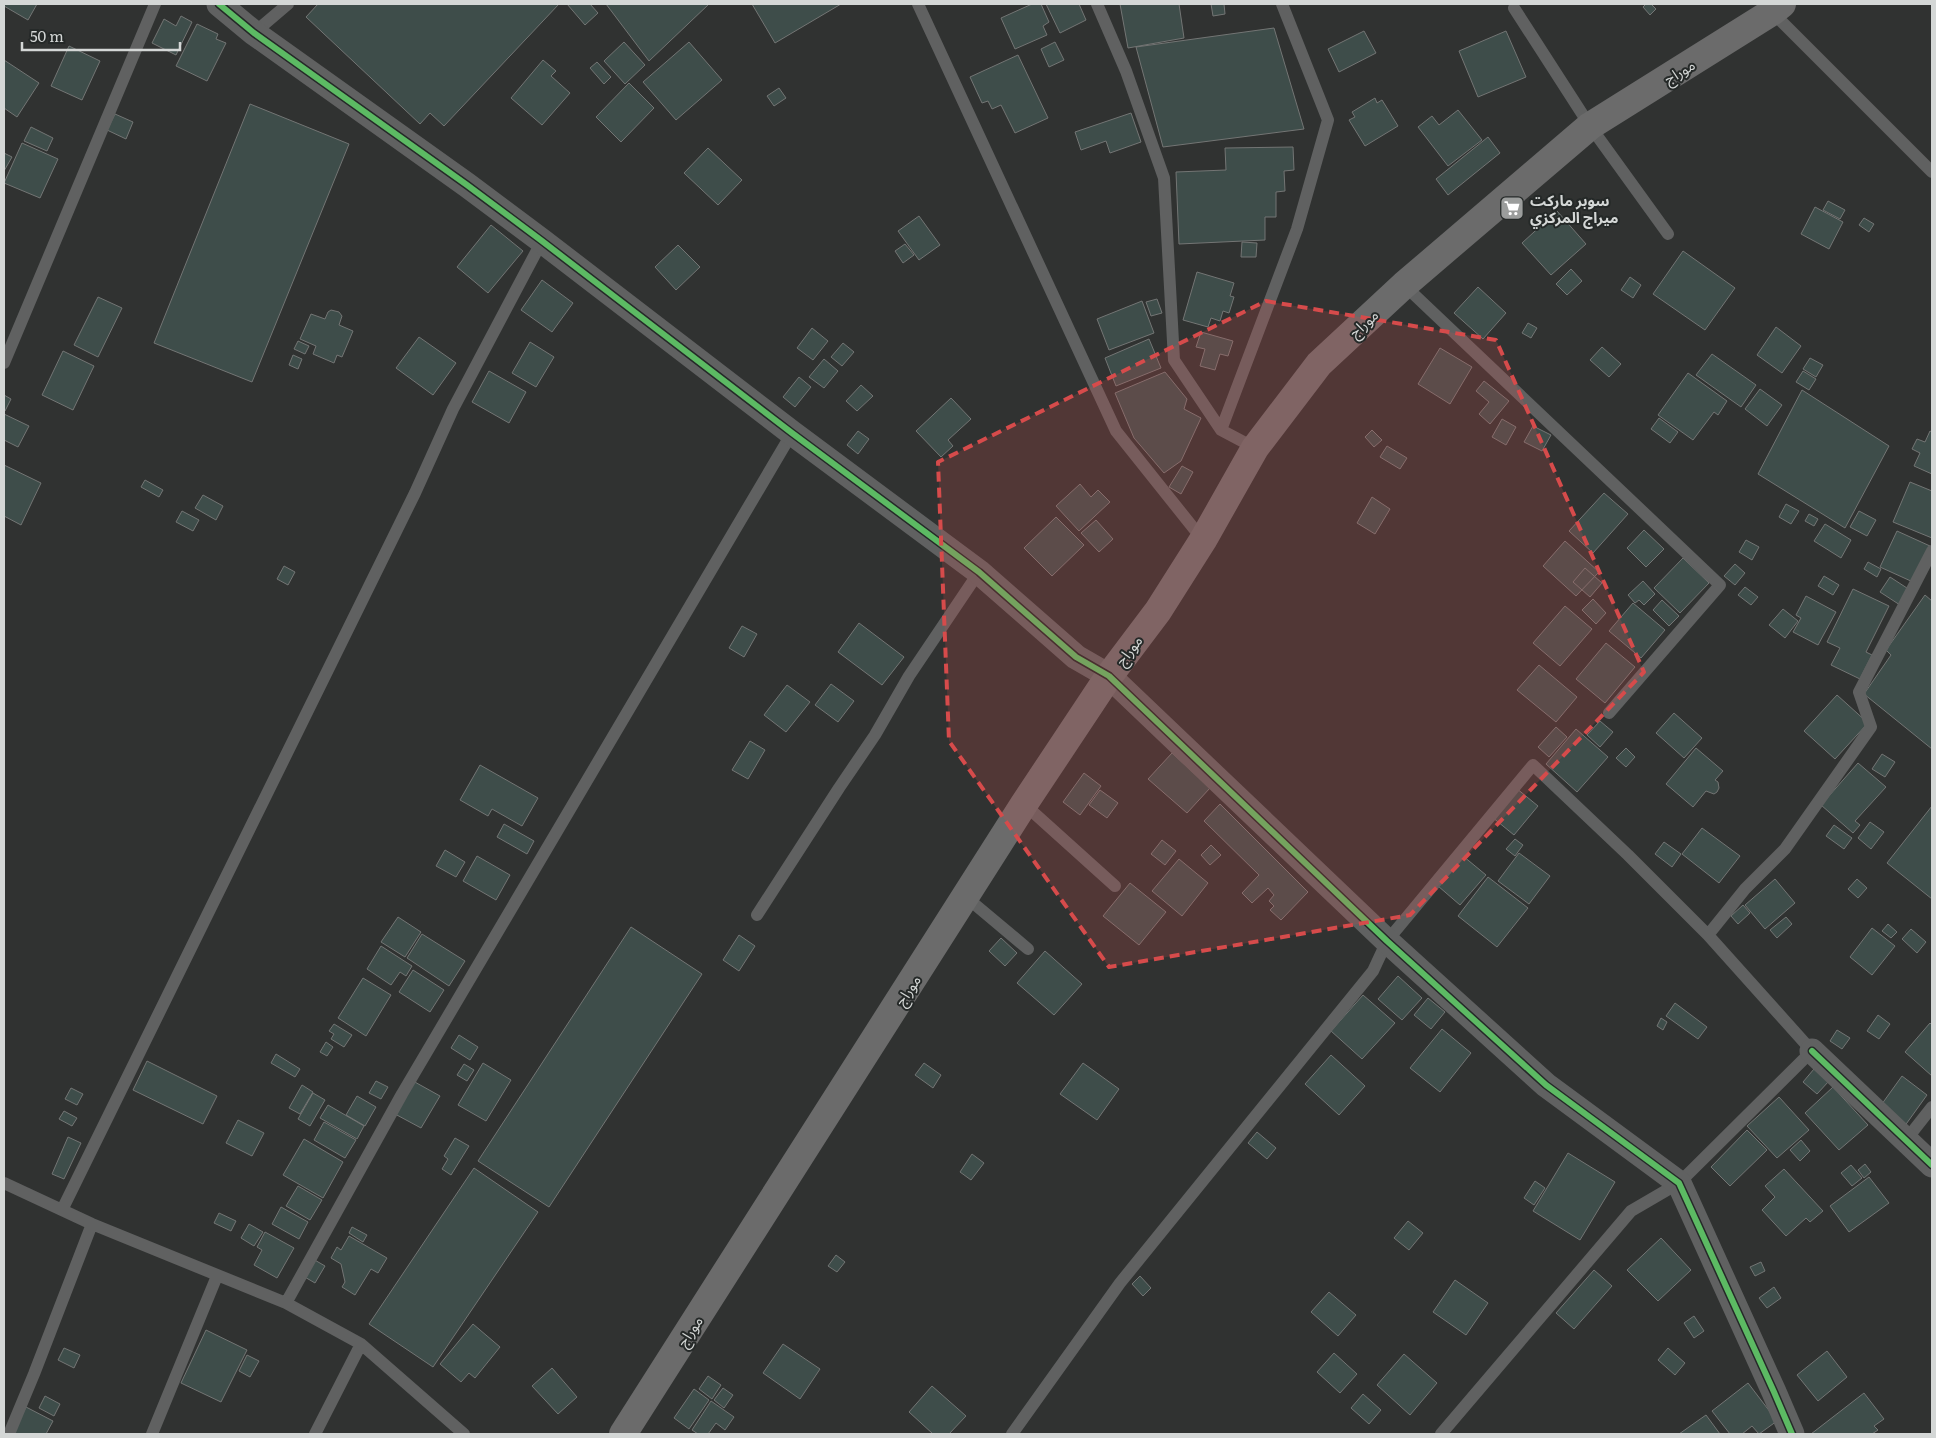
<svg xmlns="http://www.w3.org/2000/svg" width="1936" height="1438" viewBox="0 0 1936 1438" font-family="Literata,'Noto Sans Arabic',serif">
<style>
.building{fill:#3e4d4a;stroke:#737574}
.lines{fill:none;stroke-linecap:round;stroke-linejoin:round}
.lane{stroke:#606161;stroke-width:12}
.street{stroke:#606161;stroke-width:25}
.secondary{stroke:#6b6b6b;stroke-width:28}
.cycleway-casing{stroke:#252928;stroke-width:9}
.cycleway{stroke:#5cba63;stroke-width:6}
.marked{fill:#d64b4b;fill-opacity:0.2;stroke:#d64b4b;stroke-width:4;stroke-dasharray:10 6;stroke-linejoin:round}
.labels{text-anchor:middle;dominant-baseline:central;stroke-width:4;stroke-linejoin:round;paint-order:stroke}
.street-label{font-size:15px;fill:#d4d7d6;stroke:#252928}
.poi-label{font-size:15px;font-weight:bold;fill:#d4d7d6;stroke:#252928;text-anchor:start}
</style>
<rect width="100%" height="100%" fill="#303231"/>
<path class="building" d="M4,4H37L28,20L4,6Z
M318,4H559L444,126L430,113L420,124L306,17Z
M567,4H590L598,13L585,25Z
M606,4H709L649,61Z
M752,4H841L775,43Z
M1032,4H1041L1049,22L1043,26L1047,35L1015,49L1001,18Z
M1046,4H1079L1086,20L1060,33Z
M1120,4H1179L1184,38L1128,48Z
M1211,4H1224L1225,14L1213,16Z
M1646,4H1651L1656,9L1650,15L1643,7Z
M181,16L192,22L176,55L152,43L164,19L176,26Z
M197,24L218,34L216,39L226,43L207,81L176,66Z
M1274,28L1304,129L1163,147L1136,47Z
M1364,31L1376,53L1339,72L1328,49Z
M1506,31L1526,77L1478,97L1459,51Z
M624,42L645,65L625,84L604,61Z
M689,42L722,80L676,120L643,82Z
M1055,42L1064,60L1049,67L1041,49Z
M69,46L100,61L82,100L51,86Z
M1018,55L1048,118L1015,133L1001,105L992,109L988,101L982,103L970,77Z
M4,60L39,83L17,117L4,108Z
M543,60L556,71L551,76L570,93L542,125L511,98Z
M597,62L611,77L604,84L590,68Z
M629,83L654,108L621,142L596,117Z
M779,88L786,98L774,106L767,96Z
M1375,98L1377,103L1382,100L1398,126L1365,146L1349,120L1355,117L1352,112Z
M250,104L349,144L252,382L154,343Z
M1458,110L1482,140L1448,166L1418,127L1432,116L1439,125Z
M1131,113L1141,142L1110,153L1106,141L1081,150L1075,132Z
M115,114L133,122L126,139L107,130Z
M31,127L53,138L47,151L24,141Z
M1488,137L1500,153L1448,195L1436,179Z
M22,143L58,159L40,198L4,183Z
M1293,147L1294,170L1284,171L1285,191L1276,192V217H1265V240L1179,244L1176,172L1226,170L1225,148Z
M708,148L742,180L718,205L684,173Z
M4,153L12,157L4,171Z
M1828,201L1845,210L1840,219L1823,210Z
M1815,207L1843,222L1829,249L1801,234Z
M1557,211L1586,244L1551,275L1522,243Z
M919,216L940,245L919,260L898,231Z
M1864,218L1874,224L1869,232L1859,225Z
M491,225L523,251L488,293L457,267Z
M1242,242L1257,243L1256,257H1241Z
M905,244L914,255L903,263L895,251Z
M678,245L700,267L676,290L655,267Z
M1683,251L1735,288L1705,330L1653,294Z
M1571,269L1582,281L1567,295L1556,284Z
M1197,272L1234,283L1230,296L1234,297L1229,313L1223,311L1220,321L1211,318L1208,327L1183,320Z
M1630,277L1641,285L1633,298L1621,290Z
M542,280L573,303L552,332L521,310Z
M1478,287L1506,313L1483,339L1454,313Z
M98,297L122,308L98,357L74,345Z
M1157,299L1162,313L1151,316L1146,302Z
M1142,301L1154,333L1109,350L1097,319Z
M331,310L339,312L342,316L339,325L353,331L342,357L337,355L334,363L313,354L316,346L300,339L311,314L325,319L328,312Z
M1528,323L1537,328L1531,338L1522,333Z
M1776,327L1801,346L1782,373L1757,355Z
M812,328L828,341L813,360L797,348Z
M1201,332L1233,341L1228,356L1220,354L1215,370L1200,366L1205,349L1196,347Z
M419,337L456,363L433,395L396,368Z
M1149,339L1161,368L1116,386L1105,358Z
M298,341L309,346L305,354L294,349Z
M530,342L554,357L536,387L512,373Z
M843,343L854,352L842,366L831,357Z
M1602,347L1621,364L1609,377L1590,360Z
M1440,348L1472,367L1450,404L1418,384Z
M63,351L94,366L73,410L42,395Z
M1712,354L1756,385L1741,407L1696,375Z
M293,355L302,359L298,369L289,365Z
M1810,358L1823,365L1816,377L1803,369Z
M824,359L838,371L824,388L809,377Z
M489,371L526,392L509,423L472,402Z
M1803,371L1816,379L1809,390L1796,382Z
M1165,372L1187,399L1184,409L1201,418L1181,461L1164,473L1134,438L1115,393Z
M1688,373L1727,401L1718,415L1714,412L1693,440L1658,415Z
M799,377L811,387L795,407L783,397Z
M1484,381L1509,401L1490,424L1479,414L1489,402L1476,391Z
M861,385L873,396L857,411L846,401Z
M1760,389L1782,405L1767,426L1745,409Z
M1802,390L1889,446L1845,528L1758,474Z
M4,395L11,399L5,411H4Z
M951,398L971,419L948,440L953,446L941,457L916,431Z
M4,414L29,426L18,447L4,440Z
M1659,418L1678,432L1670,443L1651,429Z
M1502,419L1516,427L1506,445L1492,437Z
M1533,426L1551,435L1542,451L1524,442Z
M1372,430L1382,440L1374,447L1365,437Z
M858,431L869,439L858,454L847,445Z
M1930,431L1932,432V474L1914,466L1920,453L1912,449L1917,439L1925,442Z
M1387,446L1407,458L1400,469L1380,457Z
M4,465L41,483L21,525L4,516Z
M1182,466L1193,472L1181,494L1169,487Z
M145,480L163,490L159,497L141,487Z
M1910,482L1932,491V538L1893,522Z
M1080,484L1091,497L1098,490L1110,502L1079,531L1056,506Z
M1604,493L1628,514L1593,553L1569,531Z
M203,495L223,506L216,520L195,508Z
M1372,497L1390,509L1375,534L1357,523Z
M1786,504L1799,511L1791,524L1779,517Z
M182,511L199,520L193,531L176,522Z
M1859,511L1876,520L1867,536L1850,527Z
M1809,514L1818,519L1814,526L1805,521Z
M1056,517L1084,545L1052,576L1024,548Z
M1096,520L1113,539L1099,552L1081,533Z
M1825,524L1851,540L1841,558L1814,541Z
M1644,530L1664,549L1646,567L1627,548Z
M1897,531L1930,546L1913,582L1880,567Z
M1746,540L1759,547L1752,560L1739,552Z
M1565,541L1599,572L1576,596L1543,566Z
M1683,558L1709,583L1680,613L1654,588Z
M1868,562L1881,569L1877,577L1864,569Z
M1735,564L1745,573L1735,585L1724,576Z
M284,566L295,572L288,585L277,579Z
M1585,568L1602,583L1590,597L1573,582Z
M1824,576L1839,585L1833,595L1818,586Z
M1890,577L1910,590L1900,605L1880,592Z
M1643,581L1655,594L1644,605L1639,600L1635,603L1628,595Z
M1745,587L1758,597L1751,605L1738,595Z
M1853,589L1889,606L1866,652L1872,655L1860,679L1831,665L1840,648L1827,642Z
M1925,595L1932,601V749L1864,694L1891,655L1886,650Z
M1806,596L1836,612L1818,645L1793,632L1801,618L1796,615Z
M1593,599L1606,613L1596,624L1582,610Z
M1662,600L1679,616L1669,626L1653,610Z
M1633,603L1665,630L1641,658L1609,631Z
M1565,606L1592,629L1560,666L1533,643Z
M1783,609L1798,621L1785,638L1769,625Z
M859,623L904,657L882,685L838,652Z
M742,626L757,634L744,657L729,648Z
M1606,643L1635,667L1605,703L1576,679Z
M1539,665L1577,697L1556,722L1517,690Z
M831,684L854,701L838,722L815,705Z
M787,685L810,702L786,732L764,715Z
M1837,695L1868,723L1835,759L1804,731Z
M1674,713L1702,738L1684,758L1656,733Z
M1600,721L1613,732L1600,747L1587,735Z
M1556,727L1567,737L1549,757L1538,747Z
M1576,729L1608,757L1577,792L1546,764Z
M750,741L765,750L748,779L732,770Z
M1626,748L1635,757L1626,767L1616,758Z
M1696,748L1723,771L1715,780L1718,782L1719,788L1717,792L1714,794L1706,791L1693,807L1666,784Z
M1172,753L1210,788L1187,813L1148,779Z
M1882,754L1895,762L1885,777L1872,769Z
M1858,763L1886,787L1855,821L1860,825L1853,833L1821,805Z
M480,765L538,798L522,826L492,809L488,816L460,800Z
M1084,773L1101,786L1080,815L1063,802Z
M1516,788L1538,806L1514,835L1492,817Z
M1100,790L1118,803L1107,818L1089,805Z
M1220,804L1308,892L1281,920L1270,910L1274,906L1269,901L1274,895L1268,888L1252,903L1242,893L1259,875L1204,821Z
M1932,806V899L1887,863Z
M1870,822L1884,832L1871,849L1858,838Z
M504,824L534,841L527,854L497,837Z
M1834,825L1852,838L1844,849L1826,836Z
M1702,828L1740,856L1719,883L1682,854Z
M1515,839L1523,845L1515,856L1506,849Z
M1162,840L1176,851L1165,865L1151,854Z
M1664,842L1681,854L1672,867L1655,854Z
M1211,845L1221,855L1210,865L1201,855Z
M445,850L465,862L456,877L436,866Z
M1519,853L1550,876L1529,904L1498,881Z
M477,856L510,875L496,900L463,881Z
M1463,856L1486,875L1460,905L1438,886Z
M1179,859L1208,883L1182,916L1152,891Z
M1488,877L1528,908L1497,947L1458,916Z
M1775,879L1795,903L1765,929L1745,905Z
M1857,879L1867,888L1858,898L1848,889Z
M1130,883L1166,912L1139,945L1103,916Z
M1743,905L1750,913L1738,924L1731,916Z
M398,917L421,932L405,957L381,942Z
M1786,917L1792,924L1777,938L1770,930Z
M1888,924L1897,932L1891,938L1882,931Z
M631,927L702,974L549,1207L478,1161Z
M1872,928L1895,946L1872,975L1850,957Z
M1911,929L1926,942L1917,953L1902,939Z
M422,934L465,961L449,986L407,958Z
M739,935L755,946L739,971L723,960Z
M1001,938L1017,953L1005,966L989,951Z
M381,946L412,966L406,976L400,972L391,985L367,969Z
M1045,951L1082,984L1054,1015L1017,983Z
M413,970L444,990L430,1012L399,992Z
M1398,976L1422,998L1402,1020L1378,999Z
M363,978L391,995L366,1036L338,1018Z
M1363,995L1395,1023L1362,1059L1331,1031Z
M1428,998L1445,1012L1431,1029L1414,1015Z
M1675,1003L1707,1027L1698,1039L1666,1016Z
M1878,1015L1890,1024L1879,1039L1867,1031Z
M1661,1018L1667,1022L1663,1030L1657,1026Z
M1930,1023L1932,1025V1076L1905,1052Z
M334,1024L352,1035L344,1047L331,1039L334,1034L329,1031Z
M1442,1029L1471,1053L1440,1092L1410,1068Z
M1837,1030L1850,1038L1842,1049L1830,1041Z
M459,1035L478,1047L470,1060L451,1048Z
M326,1042L333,1047L327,1056L320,1052Z
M276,1054L300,1069L295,1077L271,1063Z
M1331,1055L1365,1086L1339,1115L1305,1084Z
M147,1061L217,1096L203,1124L133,1090Z
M483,1063L511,1080L486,1121L458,1105Z
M924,1063L941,1075L933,1088L915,1075Z
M1083,1063L1119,1089L1097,1120L1060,1094Z
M464,1064L474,1070L467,1081L457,1075Z
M1814,1069L1829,1081L1817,1094L1803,1082Z
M1902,1076L1927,1095L1904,1127L1879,1108Z
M376,1081L388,1087L381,1099L369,1093Z
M413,1081L440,1096L421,1128L395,1114Z
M302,1085L313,1092L300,1114L289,1108Z
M1833,1087L1868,1125L1839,1150L1805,1113Z
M71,1088L83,1094L77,1105L65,1099Z
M313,1093L325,1100L310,1126L298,1119Z
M357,1096L376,1107L365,1126L346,1115Z
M1779,1097L1809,1130L1777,1158L1747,1126Z
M328,1105L364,1126L357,1139L320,1118Z
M64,1111L77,1118L72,1126L59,1119Z
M238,1120L264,1133L252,1156L226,1143Z
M324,1122L356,1140L345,1158L314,1140Z
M1747,1130L1767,1150L1730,1186L1711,1167Z
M1257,1132L1276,1148L1267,1159L1248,1143Z
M68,1137L81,1143L64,1179L52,1174Z
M455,1138L469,1146L451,1175L442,1169L448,1159L444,1156Z
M304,1139L343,1162L323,1198L283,1175Z
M1801,1140L1810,1151L1800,1161L1790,1150Z
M1568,1153L1615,1182L1580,1240L1533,1211Z
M972,1154L984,1163L971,1180L960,1172Z
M1865,1164L1871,1172L1864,1178L1858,1170Z
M1851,1165L1862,1178L1852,1186L1841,1173Z
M474,1168L538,1212L433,1367L369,1324Z
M1784,1169L1823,1211L1810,1222L1806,1218L1786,1236L1762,1210L1775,1197L1765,1186Z
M1869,1177L1889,1203L1849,1232L1830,1206Z
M1535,1181L1545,1188L1534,1205L1524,1198Z
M298,1186L322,1200L310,1220L286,1206Z
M281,1207L308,1222L299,1239L272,1224Z
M219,1213L236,1221L231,1231L214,1223Z
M1408,1221L1423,1233L1409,1250L1394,1238Z
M249,1224L263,1232L254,1246L241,1238Z
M352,1227L367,1235L363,1242L349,1233Z
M265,1232L294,1248L277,1278L254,1265L262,1250L257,1247Z
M349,1236L387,1258L378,1273L371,1269L355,1295L342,1287L345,1282L341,1264L331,1258L337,1247L341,1250Z
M1661,1238L1691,1270L1658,1301L1627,1270Z
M836,1255L845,1262L837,1272L828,1266Z
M313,1259L325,1266L315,1283L303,1276Z
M1761,1262L1765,1271L1755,1276L1750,1267Z
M1594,1270L1612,1286L1574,1329L1556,1313Z
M1140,1276L1151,1288L1143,1296L1132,1284Z
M1455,1280L1488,1303L1466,1335L1433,1312Z
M1774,1287L1781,1298L1767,1308L1759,1298Z
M1329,1292L1356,1315L1338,1336L1311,1312Z
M1694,1316L1704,1331L1694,1338L1684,1323Z
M473,1324L500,1347L475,1378L469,1373L461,1382L440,1364Z
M206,1330L247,1350L221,1402L181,1383Z
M783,1344L820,1369L800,1399L763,1373Z
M64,1348L80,1355L74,1368L58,1360Z
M1668,1348L1685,1363L1675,1375L1658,1360Z
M1827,1351L1847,1377L1818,1401L1797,1375Z
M1334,1353L1357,1374L1340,1393L1317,1372Z
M1404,1354L1437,1383L1410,1415L1377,1385Z
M247,1355L259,1361L250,1377L239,1371Z
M552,1368L577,1397L558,1414L532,1386Z
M708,1376L721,1385L712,1399L699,1389Z
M1748,1383L1777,1421L1759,1434L1752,1426L1742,1434H1730L1712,1411Z
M932,1386L966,1416L949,1434H933L909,1412Z
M723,1388L733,1395L724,1408L714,1400Z
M694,1389L709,1400L689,1429L674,1418Z
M1864,1393L1884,1419L1874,1426L1878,1430L1872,1434H1811Z
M1363,1394L1381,1410L1369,1424L1351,1408Z
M45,1396L60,1404L54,1416L39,1408Z
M711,1401L734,1417L725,1430L716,1423L708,1434H698L692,1430Z
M26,1407L53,1421L46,1434H12Z
M1706,1415L1720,1434H1679Z"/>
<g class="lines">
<path class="lane" d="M918,4L1116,431L1203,540
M1097,4L1126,71L1164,178L1174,360L1221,430L1255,448
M1514,8L1590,126L1668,234
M1772,12L1932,172
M254,33L288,4
M1404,285L1720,585L1609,713
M4,363L155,4
M1221,430L1297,229L1328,120L1282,4
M1024,804L1115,886
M966,897L1028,949
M757,915L839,788L875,735L909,676L979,572
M1906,1140L1932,1107
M4,1183L92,1224L286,1303L361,1344L464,1434
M62,1210L415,493L453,409L542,241
M286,1303L402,1094L792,433
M9,1434L34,1374L92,1224
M152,1434L217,1276
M315,1434L361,1344
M1012,1434L1120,1283L1373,971L1387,941L1533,765L1628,855L1708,935L1745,889L1785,849L1871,727L1859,692L1932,551
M1441,1434L1631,1211L1679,1183L1812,1051L1708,935"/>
<path class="street" d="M219,4L254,33L467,185L542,241L792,433L979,572L1076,657L1109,676L1387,941L1546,1085L1679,1183L1774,1392L1792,1434
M1812,1051L1932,1165"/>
<path class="secondary" d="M623,1434L1024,804L1109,676L1158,611L1203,540L1255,448L1319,364L1404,285L1590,126L1772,12L1782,4"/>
<g class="cycleway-casing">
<path id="cycleway" d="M219,4L254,33L467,185L542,241L792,433L979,572L1076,657L1109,676L1387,941L1546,1085L1679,1183L1774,1392L1792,1434
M1812,1051L1932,1165"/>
</g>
<use href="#cycleway" class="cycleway"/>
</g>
<path class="marked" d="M1266,301L1496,340L1644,672L1410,915L1109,967L949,741L938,462Z"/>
<defs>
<g id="supermarket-square" transform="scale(1.25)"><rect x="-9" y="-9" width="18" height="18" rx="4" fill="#9b9d9c" stroke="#252928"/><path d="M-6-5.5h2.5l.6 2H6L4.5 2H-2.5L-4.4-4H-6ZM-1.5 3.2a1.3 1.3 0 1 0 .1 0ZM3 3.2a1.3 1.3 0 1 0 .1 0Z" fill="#fff"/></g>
</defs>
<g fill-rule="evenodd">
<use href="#supermarket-square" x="1512" y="208"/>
</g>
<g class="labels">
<g class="street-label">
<text transform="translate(1679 71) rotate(-32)">موراج</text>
<text transform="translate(1363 323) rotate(-43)">موراج</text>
<text transform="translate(1128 650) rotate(-53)">موراج</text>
<text transform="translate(907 990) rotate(-57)">موراج</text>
<text transform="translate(689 1331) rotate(-57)">موراج</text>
</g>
<g class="poi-label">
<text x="1530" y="199">سوبر ماركت<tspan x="1530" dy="17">ميراج المركزي</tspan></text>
</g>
</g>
<rect width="1936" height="1438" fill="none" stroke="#d4d7d6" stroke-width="10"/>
<path d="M22 42v8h158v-8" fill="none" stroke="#d4d7d6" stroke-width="2.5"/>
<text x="30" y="42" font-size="15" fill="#d4d7d6" stroke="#252928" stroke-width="4" paint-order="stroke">50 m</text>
</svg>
